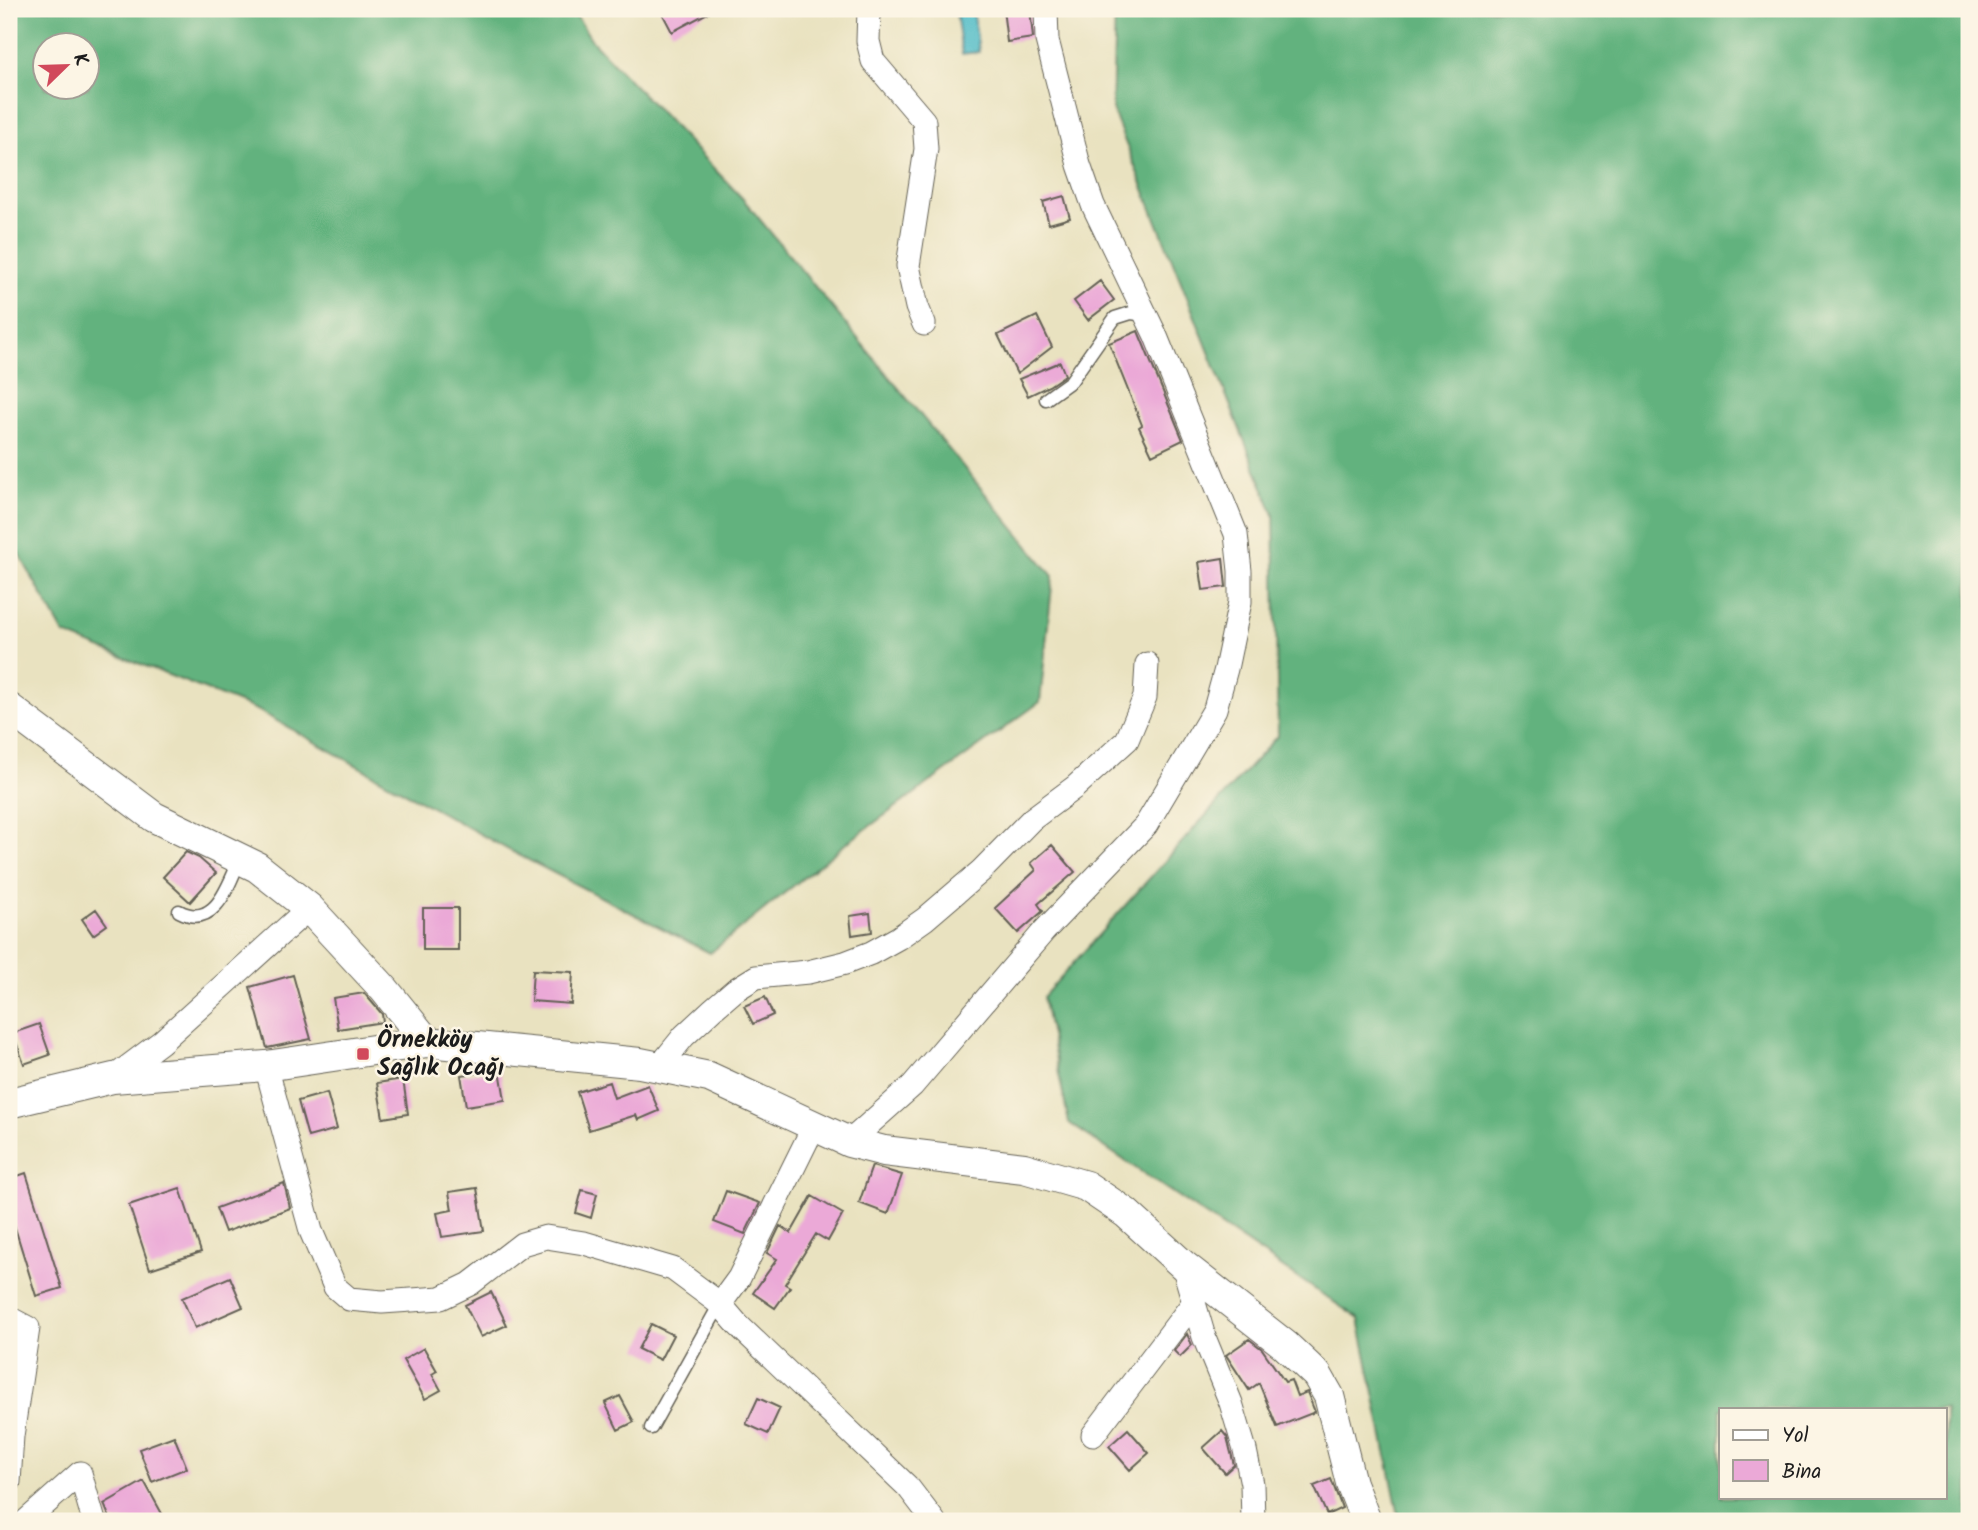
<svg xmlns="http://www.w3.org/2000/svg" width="1978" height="1530" viewBox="0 0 1978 1530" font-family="Kalam,sans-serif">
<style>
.forest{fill:#62b27e;stroke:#3f674d;stroke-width:2;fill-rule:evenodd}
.water{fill:#4fbcc7;stroke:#366c72;stroke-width:2}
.building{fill:#eba9d7}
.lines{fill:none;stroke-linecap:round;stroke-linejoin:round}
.service-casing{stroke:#646155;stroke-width:15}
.minor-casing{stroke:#646155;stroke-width:25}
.tertiary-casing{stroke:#646155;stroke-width:32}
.service{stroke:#fff;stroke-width:12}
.minor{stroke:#fff;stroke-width:23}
.tertiary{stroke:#fff;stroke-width:30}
.poi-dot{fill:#d1495b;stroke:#fcf5e5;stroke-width:2.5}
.labels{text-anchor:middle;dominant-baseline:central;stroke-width:5;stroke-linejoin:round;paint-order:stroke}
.poi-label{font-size:24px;font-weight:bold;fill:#1c1c1c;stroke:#fcf5e5;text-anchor:start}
</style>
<rect width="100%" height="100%" fill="#fcf5e5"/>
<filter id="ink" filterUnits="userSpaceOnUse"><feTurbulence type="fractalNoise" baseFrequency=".0143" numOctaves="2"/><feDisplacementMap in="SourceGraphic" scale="14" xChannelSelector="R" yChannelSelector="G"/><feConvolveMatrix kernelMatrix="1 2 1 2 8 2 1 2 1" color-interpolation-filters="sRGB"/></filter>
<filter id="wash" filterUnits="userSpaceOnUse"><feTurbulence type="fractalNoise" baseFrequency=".00686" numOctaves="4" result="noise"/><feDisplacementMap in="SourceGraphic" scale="28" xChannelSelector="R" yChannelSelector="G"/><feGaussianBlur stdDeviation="1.57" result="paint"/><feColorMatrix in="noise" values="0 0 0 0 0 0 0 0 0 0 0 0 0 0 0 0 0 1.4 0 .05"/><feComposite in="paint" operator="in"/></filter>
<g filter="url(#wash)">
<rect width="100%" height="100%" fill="#e9e2c0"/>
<path class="forest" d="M9,9H572L593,42L743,199L1053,576L1040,702L844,845L710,953L509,850L257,710L64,634L9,536ZM46,46H88V88H46Z
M1115,9H1969V1521H1400L1359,1319L1069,1123L1043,997L1278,735L1274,515L1112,109ZM1721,1409H1945V1497H1721Z"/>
<path class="water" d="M973,10L979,52L962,54L956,12Z"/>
<g id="blocks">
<path class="building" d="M660,9H715L672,32Z
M1003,9H1030L1033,38L1007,42Z
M1064,196L1070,218L1049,224L1043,202Z
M1100,281L1114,300L1088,320L1074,301Z
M1037,316L1052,347L1017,374L998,335Z
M1138,331L1183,440L1152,455L1139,427L1142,425L1109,343Z
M1060,362L1065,375L1049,386L1028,396L1019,379Z
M1223,558L1226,587L1203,590L1199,562Z
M1052,845L1075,872L1038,904L1043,911L1018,933L995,908L1036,870L1031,863Z
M186,852L199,858L216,873L190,902L163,877Z
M423,908H458V950H423Z
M96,909L107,925L93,935L82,919Z
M870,913L872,932L852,935L850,916Z
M533,970L573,972L571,1004L531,1001Z
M293,975L311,1039L267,1048L250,987Z
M364,993L382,1014L383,1022L338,1029L333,998Z
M765,997L773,1015L753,1024L744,1006Z
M39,1024L50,1055L24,1064L13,1033Z
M500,1070L505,1100L466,1106L461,1075Z
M403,1079L408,1114L383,1118L377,1083Z
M609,1082L614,1098L648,1085L659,1111L638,1120L636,1115L589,1130L577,1092Z
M327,1093L337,1129L308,1137L298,1101Z
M872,1166L902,1175L888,1214L859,1203Z
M26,1173L62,1288L36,1296L9,1208V1179Z
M284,1183L290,1208L225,1232L216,1208Z
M180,1188L201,1252L150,1269L129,1205Z
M477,1188L484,1231L442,1237L437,1213L452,1210L449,1192Z
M582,1190L597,1194L591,1218L576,1213Z
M726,1191L760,1203L745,1234L714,1222Z
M812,1196L843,1214L828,1241L816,1234L785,1284L790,1287L775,1308L753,1293L777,1259L767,1253L780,1226L791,1233Z
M230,1277L243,1307L195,1328L182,1298Z
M491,1292L507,1325L481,1337L465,1305Z
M651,1324L673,1335L660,1360L638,1349Z
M1187,1334L1192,1345L1180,1357L1174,1351Z
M1249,1339L1262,1349L1285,1382L1291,1380L1297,1396L1307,1392L1315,1412L1277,1427L1259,1383L1249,1390L1226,1355Z
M424,1348L437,1371L432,1374L441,1390L425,1399L403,1360Z
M620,1396L634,1422L618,1430L605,1403Z
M758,1398L780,1408L768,1434L746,1424Z
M1128,1429L1149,1453L1130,1470L1109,1446Z
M1222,1431L1227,1437L1234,1465L1225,1473L1203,1448Z
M174,1436L187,1468L152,1482L139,1449Z
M1331,1479L1342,1508L1327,1515L1314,1486Z
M144,1481L166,1521H111L104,1504Z"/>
</g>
</g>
<g filter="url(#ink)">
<use href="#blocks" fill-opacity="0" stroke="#646155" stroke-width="2"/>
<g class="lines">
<g class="service-casing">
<path id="service" d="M1046,399L1071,381L1115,318L1131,313L1146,315
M179,911C215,930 228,886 240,859
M651,1428L720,1304"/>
</g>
<g class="minor-casing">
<path id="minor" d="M869,9L868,41L873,61L924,121L926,149L908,266L917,307L924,324
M266,1066L311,1231L335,1287L349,1299L382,1302L441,1298L470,1284L522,1244L546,1237L584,1243L673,1269L720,1304L738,1325L908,1487L934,1521
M659,1067L684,1036L713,1009L735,990L756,977L808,972L845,963L871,953L898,938L925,919L981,871L1032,819L1075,787L1127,740L1145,697L1147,664
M113,1078L161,1042L309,908
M849,1142L912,1086L1045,930L1146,825L1215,709L1226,669L1240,602V571L1236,534L1155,334L1093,205L1079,165L1047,40L1046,9
M1183,1265L1204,1337L1231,1403L1245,1450L1252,1484L1253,1521
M720,1304L739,1278L814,1126
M9,1318L28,1328L12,1436L9,1482
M1093,1435L1194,1302
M26,1521L80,1473L94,1521"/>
</g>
<g class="tertiary-casing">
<path id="tertiary" d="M9,708L154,817L257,867L309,908L384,989L427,1042
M9,1103L113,1078L266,1066L427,1042L640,1063L709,1077L849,1142L884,1151L1024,1168L1086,1186L1126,1213L1183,1265L1285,1345L1317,1375L1329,1396L1351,1483L1366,1521"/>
</g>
<use href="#service" class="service"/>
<use href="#minor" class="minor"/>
<use href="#tertiary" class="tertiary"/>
</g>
</g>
<rect class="poi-dot" x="356" y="1047" width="14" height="14" rx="3.5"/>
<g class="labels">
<g class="poi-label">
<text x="377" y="1040">Örnekköy<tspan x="377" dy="28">Sağlık Ocağı</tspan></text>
</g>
</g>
<rect width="1978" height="1530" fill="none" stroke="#fcf5e5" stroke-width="35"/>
<rect x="1719" y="1408" width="228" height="91" fill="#fcf5e5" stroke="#a29e95" stroke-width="2"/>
<rect x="1733" y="1430" width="35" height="10" fill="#ffffff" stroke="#a29e95" stroke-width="2"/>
<text x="1782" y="1442" font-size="21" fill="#1c1c1c">Yol</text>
<rect x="1733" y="1460" width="35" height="21" fill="#eba9d7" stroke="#a29e95" stroke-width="2"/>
<text x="1782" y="1478" font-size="21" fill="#1c1c1c">Bina</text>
<g transform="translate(66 66) rotate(67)"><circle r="33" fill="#fcf5e5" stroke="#a29e95" stroke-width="2"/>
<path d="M0-5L12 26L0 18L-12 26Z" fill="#d1495b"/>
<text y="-10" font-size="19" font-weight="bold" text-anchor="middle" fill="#1c1c1c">K</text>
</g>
</svg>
